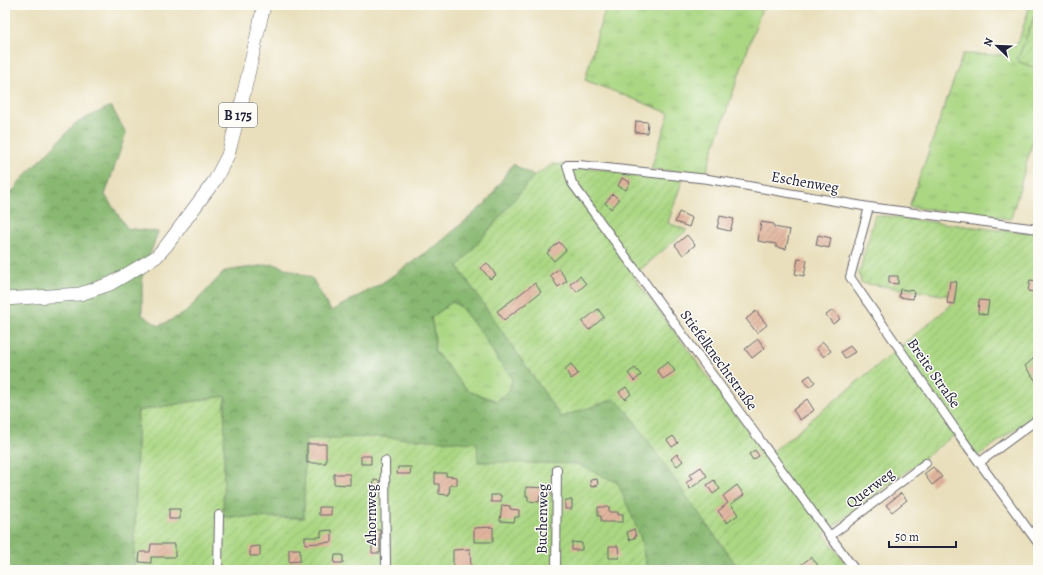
<svg xmlns="http://www.w3.org/2000/svg" width="1043" height="575" viewBox="0 0 1043 575" font-family="Alegreya,serif">
<style>
.grass{fill:url(#grass-tufts);stroke:#667c5f}
.forest{fill:url(#forest-crowns);stroke:#556d56;fill-rule:evenodd}
.garden{fill:url(#garden-furrows);stroke:#667c5f}
.building{fill:url(#building-hatch)}
.lines{fill:none;stroke-linecap:round;stroke-linejoin:round}
.street-casing{stroke:#686468;stroke-width:10}
.primary-casing{stroke:#686468;stroke-width:14}
.street{stroke:#fff;stroke-width:8}
.primary{stroke:#fff;stroke-width:13}
.labels{text-anchor:middle;dominant-baseline:central;stroke-width:3;stroke-linejoin:round;paint-order:stroke}
.shield{fill:#fdfcf7;stroke:#646373;stroke-width:1}
.shield-label{font-size:14px;font-weight:bold;fill:#22223b}
.street-label{font-size:15px;fill:#22223b;stroke:#fdfcf7}
</style>
<defs>
<pattern id="grass-tufts" width="24" height="20" patternUnits="userSpaceOnUse"><rect width="24" height="20" fill="#abd783"/><path d="M3 7l-1-3M5 7V3M7 7l1-3M15 17l-1-3M17 17v-4M19 17l1-3" fill="none" stroke="#93b872"/></pattern>
<pattern id="forest-crowns" width="20" height="18" patternUnits="userSpaceOnUse"><rect width="20" height="18" fill="#88b871"/><path d="M2 6a3 3 0 1 1 6 0M12 15a3 3 0 1 1 6 0" fill="none" stroke="#6f955e"/></pattern>
<pattern id="garden-furrows" width="10" height="10" patternUnits="userSpaceOnUse"><rect width="10" height="10" fill="#abd783"/><path d="M-1 1l2-2M0 10L10 0M9 11l2-2" fill="none" stroke="#93b872"/></pattern>
<pattern id="building-hatch" width="6" height="6" patternUnits="userSpaceOnUse"><rect width="6" height="6" fill="#e1b59e"/><path d="M-1 1l2-2M0 6l6-6M5 7l2-2" fill="none" stroke="#c19b89"/></pattern>
</defs>
<rect width="100%" height="100%" fill="#fdfcf7"/>
<filter id="ink" filterUnits="userSpaceOnUse"><feTurbulence type="fractalNoise" baseFrequency=".025" numOctaves="2"/><feDisplacementMap in="SourceGraphic" scale="8" xChannelSelector="R" yChannelSelector="G"/><feConvolveMatrix kernelMatrix="1 2 1 2 8 2 1 2 1" color-interpolation-filters="sRGB"/></filter>
<filter id="wash" filterUnits="userSpaceOnUse"><feTurbulence type="fractalNoise" baseFrequency=".012" numOctaves="4" result="noise"/><feDisplacementMap in="SourceGraphic" scale="16" xChannelSelector="R" yChannelSelector="G"/><feGaussianBlur stdDeviation="0.9" result="paint"/><feColorMatrix in="noise" values="0 0 0 0 0 0 0 0 0 0 0 0 0 0 0 0 0 1.4 0 .05"/><feComposite in="paint" operator="in"/></filter>
<g filter="url(#wash)">
<rect width="100%" height="100%" fill="#e9dfbc"/>
<path class="grass" d="M607,5H763L712,153L706,174L651,169L669,113L585,80L601,22Z
M1030,5H1038V8L1017,61L1038,69V122L1011,219L909,207L963,54L999,55L1018,43Z
M452,302C471,310 487,343 499,360C503,367 508,372 512,378L510,390L497,401L468,391L434,350L435,339L431,318Z"/>
<path class="forest" d="M111,106L126,133L105,195L127,228L158,232L142,277V315L159,326L185,313L225,271L274,264L312,278L331,311L382,283L437,245L486,203L513,164L534,176L458,267L561,417L615,399L628,412L682,490L737,566L730,570H647L640,536L550,465L477,462V444L306,439L304,518L223,517L225,396L138,411L134,570H5V202L20,181L76,123ZM452,302L459,305L482,334L498,360L512,378L510,390L497,401L468,391L434,350L435,339L431,318Z"/>
<path class="garden" d="M1038,8V69L1017,61Z
M553,164L683,178L668,223L687,230L633,276L767,456L950,306L957,297L861,283L859,273L875,215L1007,231L1038,233V413L972,460L954,435L824,534L850,570H730L737,566L682,490L628,412L615,399L561,417L458,267L534,176Z
M225,396L223,517L304,518L305,439L379,437L477,443L478,462L577,464L618,483L640,536L647,570H134L138,411Z"/>
<g id="blocks">
<path class="building" d="M636,121L648,122L647,133L635,132Z
M622,178L630,182L626,190L618,186Z
M613,194L619,200L611,209L605,203Z
M679,212L692,218L689,227L675,222Z
M720,216L734,219L730,231L717,228Z
M761,222L774,224V227L790,230L786,249L776,247V244L758,241Z
M687,235L695,245L683,255L675,245Z
M818,235L831,238L829,248L816,245Z
M559,242L566,250L554,261L547,253Z
M798,259L807,260L804,276L795,274Z
M487,263L496,275L490,279L481,268Z
M559,269L567,281L558,287L550,275Z
M580,276L586,284L577,292L570,284Z
M889,276H898V284L889,283Z
M1030,280L1038,281V293L1028,291Z
M950,281L957,282L954,304L947,303Z
M535,283L541,292L504,320L497,311Z
M900,289L914,291L913,299L899,297Z
M979,300L989,301L987,315L978,313Z
M598,309L604,317L589,330L582,322Z
M833,310L840,319L833,324L826,315Z
M756,311L767,325L757,333L746,319Z
M758,339L765,348L752,358L745,349Z
M823,342L831,351L824,357L816,348Z
M850,346L855,352L845,358L841,352Z
M1034,358L1038,363V384L1025,366Z
M668,362L675,371L663,379L657,370Z
M571,364L578,374L571,379L565,369Z
M635,368L641,375L634,381L628,373Z
M810,375L815,382L809,387L804,379Z
M626,387L631,394L625,399L619,392Z
M807,399L814,410L800,420L793,410Z
M673,436L678,443L672,447L667,440Z
M307,444H326V463H307Z
M755,450L759,456L753,460L749,454Z
M677,454L683,461L677,466L671,459Z
M361,456H371V464H361Z
M398,467H411L410,474H397Z
M701,467L707,476L690,489L686,483L692,478L689,475Z
M933,467L942,477L932,485L924,474Z
M435,473H446V476L457,477V485H450L449,495L439,494V484H435Z
M334,474H350V485L334,484Z
M597,479L598,485L591,487L590,480Z
M374,480L380,481V489H373Z
M714,480L720,489L713,494L707,485Z
M737,485L744,495L731,504L738,515L727,523L718,511L728,503L723,496Z
M526,487L550,488L549,496H540L539,502L528,501V496H526Z
M901,493L907,500L892,512L886,505Z
M491,495H501V502H491Z
M565,500H572V509H565Z
M502,505L510,506V509L519,510V517H515L514,522L500,521Z
M319,507H331V515H319Z
M598,507H609V512H618V515L623,514V522H601V516H598Z
M169,509H180V519H169Z
M493,527V542H474V528Z
M634,529L636,537L629,540L627,532Z
M332,530V542L305,544V537H321V531Z
M374,530H380V553H372V545H374Z
M572,542L582,543V550H572Z
M151,544H175V557H151V563L139,562L140,552H150Z
M260,546V556H250V547Z
M609,546H618L619,558H609Z
M289,549H300V561L289,562Z
M470,549L471,567H453V550Z
M335,555H343V563H334Z
M811,557L818,565L812,570H794Z"/>
</g>
</g>
<g filter="url(#ink)">
<use href="#blocks" fill-opacity="0" stroke="#686468" stroke-width="1"/>
<g class="lines">
<g class="street-casing">
<path id="street" d="M869,207L850,277L960,436L1038,543
M385,461L386,570
M980,462L1038,419
M830,536L926,463
M218,570L219,515
M556,570L557,469
M855,570L572,183L567,165H579L708,179L869,207L1038,229"/>
</g>
<g class="primary-casing">
<path id="primary" d="M5,299L80,294L110,284L156,257L166,246L215,180L228,155L242,101L264,5"/>
</g>
<use href="#street" class="street"/>
<use href="#primary" class="primary"/>
</g>
</g>
<g class="labels">
<rect class="shield" x="219" y="103" width="38" height="24" rx="3"/>
<g class="shield-label">
<text x="238" y="115">B 175</text>
</g>
<g class="street-label">
<text transform="translate(805 182) rotate(10)">Eschenweg</text>
<text transform="translate(719 360) rotate(54)">Stiefelknechtstraße</text>
<text transform="translate(934 373) rotate(55)">Breite Straße</text>
<text transform="translate(870 488) rotate(-37)">Querweg</text>
<text transform="translate(371 515) rotate(-90)">Ahornweg</text>
<text transform="translate(542 519) rotate(-89)">Buchenweg</text>
</g>
</g>
<rect width="1043" height="575" fill="none" stroke="#fdfcf7" stroke-width="20"/>
<g transform="translate(997 46) rotate(293)" stroke="#fdfcf7" stroke-width="3" paint-order="stroke">
<path d="M0-3L7 15L0 10L-7 15Z" fill="#22223b"/>
<text y="-6" font-size="11" font-weight="bold" text-anchor="middle" fill="#22223b">N</text>
</g>
<path d="M889 541v6h67v-6" fill="none" stroke="#22223b" stroke-width="2"/>
<text x="895" y="541" font-size="12" fill="#22223b" stroke="#fdfcf7" stroke-width="3" paint-order="stroke">50 m</text>
</svg>
